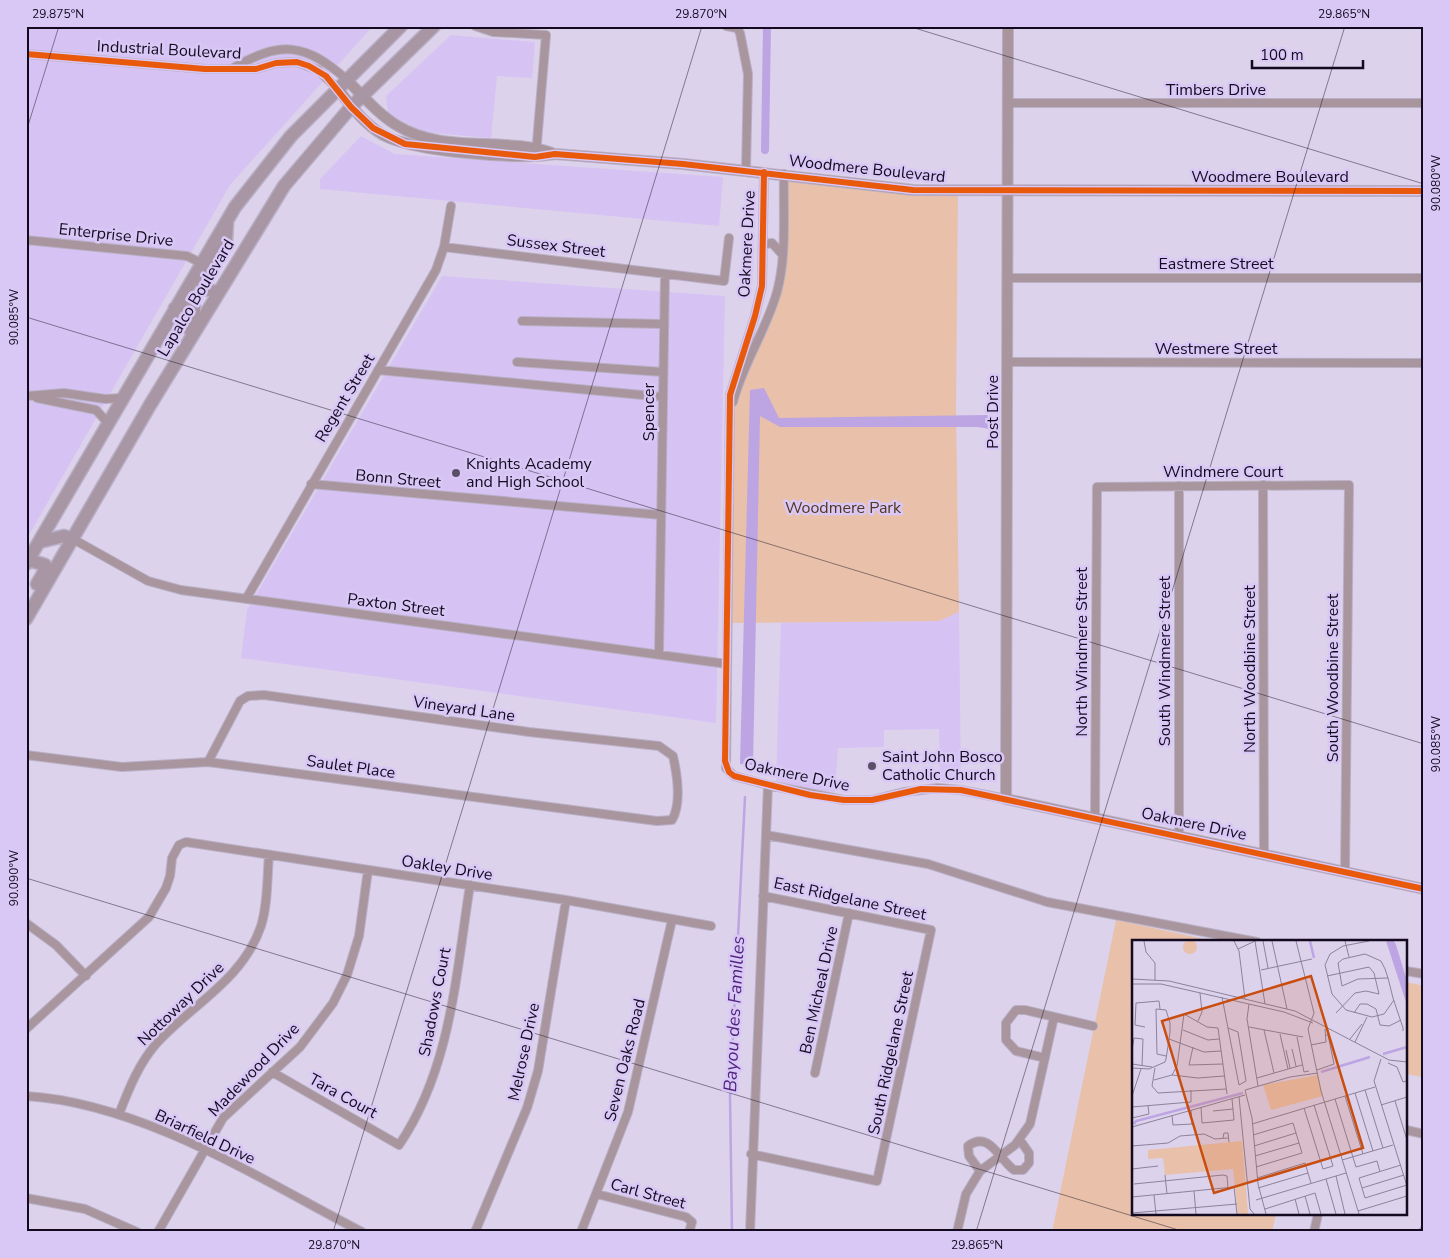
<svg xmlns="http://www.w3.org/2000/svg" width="1450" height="1258" viewBox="0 0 1450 1258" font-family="'Nunito Sans',sans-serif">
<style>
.built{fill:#d6c3f3}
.green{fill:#e9c0aa}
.water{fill:#bda4e2}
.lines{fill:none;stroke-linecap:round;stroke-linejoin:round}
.stream{stroke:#bda4e2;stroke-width:2.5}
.canal{stroke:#bda4e2;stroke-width:8}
.minor-casing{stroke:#b9b0c5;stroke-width:10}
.tertiary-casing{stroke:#b9b0c5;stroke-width:12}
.primary-casing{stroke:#b9b0c5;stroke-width:15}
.minor{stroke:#a9959e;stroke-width:8}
.tertiary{stroke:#a9959e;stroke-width:10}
.primary{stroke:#a996a5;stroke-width:12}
.cycleway-casing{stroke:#d9c7f6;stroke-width:9}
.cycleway{stroke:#e8590c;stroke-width:6}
.ticks{fill:none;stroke:#130a1f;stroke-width:1;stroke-opacity:0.45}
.poi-dot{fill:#595067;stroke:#d9c7f6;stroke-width:2}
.labels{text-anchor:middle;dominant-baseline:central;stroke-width:5;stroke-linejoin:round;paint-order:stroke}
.street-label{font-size:16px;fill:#130a1f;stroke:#d9c7f6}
.poi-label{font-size:16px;fill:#130a1f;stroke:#d9c7f6;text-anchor:start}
.park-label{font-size:16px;fill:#52351b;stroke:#d9c7f6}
.water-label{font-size:18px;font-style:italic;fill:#50257d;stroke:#d9c7f6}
.inset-river{fill:none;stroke:#bda4e2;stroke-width:2.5}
.inset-road{fill:none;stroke:#8c829a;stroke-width:1}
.view{fill:#c84d0f;fill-opacity:0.15;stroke:#c84d0f;stroke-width:2.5}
.inset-edge{fill:none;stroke:#130a1f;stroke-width:2.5}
.neatline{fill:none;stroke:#130a1f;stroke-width:2}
.ticks-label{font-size:12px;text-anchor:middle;fill:#130a1f}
</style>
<rect width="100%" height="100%" fill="#dcd2ec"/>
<path class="built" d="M26,26H373L230,185L26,540Z
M451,35L535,42L532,78L497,76L491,138L422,132L388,113L386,96Z
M361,136L395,154L723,177L719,226L320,189V179Z
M442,276L725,296L716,723L241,658L247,610Z
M959,612L961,783L940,782L939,729L884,730V747L838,748L835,792L813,790L776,781L781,622L939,621Z"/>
<path class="green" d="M784,174L958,191L956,409L959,612L939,621L728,623L730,414L777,292Z
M1116,920L1218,942H1134V1214H1276L1272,1232H1052Z
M1406,982L1424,986L1422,1077L1406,1074Z"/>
<path class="water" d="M764,388L779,418L987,415L995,421V430L978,427H780L760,416L753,765L740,764L750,390Z"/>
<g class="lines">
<path class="stream" d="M732,1232L730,1096L745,797"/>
<path class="canal" d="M765,150L767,26"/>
<g class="minor-casing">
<path id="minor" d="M475,26L493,32L546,35L536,154
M726,26L737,28L740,33L748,74L746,170
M26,54L205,69H256L276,63L297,62L318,70L338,89
M233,68C281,40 306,43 347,80
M1008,103H1424
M764,172L762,286L755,316L730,395L726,768L734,776L768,785L844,800H872L904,792L938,788L961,790L1006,799
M26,240L187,256L201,263
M444,247L724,281L729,238
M763,248L765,244L772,243L782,254
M1008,278H1424
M522,321L663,324
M517,362L663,372
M1008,362L1424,363
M378,370L663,397
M27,396L64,393L105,399L122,398
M37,398L96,410L108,423
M733,402C743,363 766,331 777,292C787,255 783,213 784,174
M311,484L661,515
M1263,485L1264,854
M1179,486V835
M73,539L148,581L181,590L727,664
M246,599L436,270L444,247L451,206
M659,653L665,274
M26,755L122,767L208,762L657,821L672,820C682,803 677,774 673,756L659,746L529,732L264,695L248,696L240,701L208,762
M1095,817L1097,487L1349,485L1345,872
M766,835L928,864L1047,902L1257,942
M26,923L56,945L86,976
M1406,971L1424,974
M26,1029L149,917L166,888L170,876L172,858L179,845L186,842L566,900L711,926
M1045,1058L1016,1051L1006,1040V1023L1016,1010H1025L1093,1026
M272,1072L399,1145C451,1069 456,974 470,885
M815,1073L849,913
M26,1096C142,1103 260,1179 362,1232
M119,1114C129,1089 138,1065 156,1044C191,1005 243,980 261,926C268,904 267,878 269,855
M1406,1130L1424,1134
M751,1154L877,1181L931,930L763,896
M980,1171L969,1156L968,1146C989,1130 999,1159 1014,1170H1023L1029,1163V1153L1020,1140
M597,1194L686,1217L692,1222L689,1232
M26,1198L85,1209L137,1232
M158,1232L223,1118L300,1047L333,1003L347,975L359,936L368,870
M475,1232L527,1108L538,1071L566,900
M581,1232L628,1112L672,920
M750,1232L768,785
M957,1232L966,1194L980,1171L1015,1145L1030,1124L1054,1017
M1314,1232L1318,1214
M1423,1232L1424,1230"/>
</g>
<g class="tertiary-casing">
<path id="tertiary" d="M1008,26L1006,799L1424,889
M347,80C363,96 379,115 398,126C444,154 503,136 552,153
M338,89C350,105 364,124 383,135C415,152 518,160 555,154L683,164L913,190L1424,191"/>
</g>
<g class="primary-casing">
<path id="primary" d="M218,292L204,289L202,281L226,240L227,223
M175,308L186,303L194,307V317L188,328
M39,542L64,536L73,539
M29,560L45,565L44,572L37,584
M26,564L235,207L291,136L401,26
M26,619L150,405L284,186L351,107L434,26"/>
</g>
<use href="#minor" class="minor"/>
<use href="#tertiary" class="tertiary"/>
<use href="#primary" class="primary"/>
<g class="cycleway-casing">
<path id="cycleway" d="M26,54L205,69H256L276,63L297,62L309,66L326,76L351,107L373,128L405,144L535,157L555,154L683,164L913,190L1424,191
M764,172L762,286L755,316L730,395L725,761L729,772L734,776L810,795L844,800H872L921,789L961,790L1424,889"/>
</g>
<use href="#cycleway" class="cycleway"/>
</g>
<path class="ticks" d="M908,26L1424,184M26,132L59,26M26,317L1424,744M26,878L1185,1232M333,1232L702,26M976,1232L1345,26"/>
<g class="poi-dot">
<circle cx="456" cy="473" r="5"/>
<circle cx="872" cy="766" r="5"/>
</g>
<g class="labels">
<g class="street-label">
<text transform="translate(169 50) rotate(3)">Industrial Boulevard</text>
<text x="1216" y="90">Timbers Drive</text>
<text transform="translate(867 169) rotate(6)">Woodmere Boulevard</text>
<text x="1270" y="177">Woodmere Boulevard</text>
<text transform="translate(116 235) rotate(6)">Enterprise Drive</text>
<text transform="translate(747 244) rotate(-87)">Oakmere Drive</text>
<text transform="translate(556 246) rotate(7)">Sussex Street</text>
<text x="1216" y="264">Eastmere Street</text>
<text transform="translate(196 298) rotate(-59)">Lapalco Boulevard</text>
<text x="1216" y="349">Westmere Street</text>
<text transform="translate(345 398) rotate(-59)">Regent Street</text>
<text transform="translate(649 412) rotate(-90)">Spencer</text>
<text transform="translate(993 412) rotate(-90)">Post Drive</text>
<text x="1223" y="472">Windmere Court</text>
<text transform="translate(398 479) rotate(5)">Bonn Street</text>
<text transform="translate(396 605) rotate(7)">Paxton Street</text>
<text transform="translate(1082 652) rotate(-90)">North Windmere Street</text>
<text transform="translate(1165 661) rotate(-90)">South Windmere Street</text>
<text transform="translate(1250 669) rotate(-90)">North Woodbine Street</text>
<text transform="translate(1333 678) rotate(-90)">South Woodbine Street</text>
<text transform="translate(464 709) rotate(8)">Vineyard Lane</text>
<text transform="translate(351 767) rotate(8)">Saulet Place</text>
<text transform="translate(797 775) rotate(12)">Oakmere Drive</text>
<text transform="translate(1194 824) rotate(12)">Oakmere Drive</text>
<text transform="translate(447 868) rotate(9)">Oakley Drive</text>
<text transform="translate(850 899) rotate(12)">East Ridgelane Street</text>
<text transform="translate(819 990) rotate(-78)">Ben Micheal Drive</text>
<text transform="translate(435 1002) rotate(-79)">Shadows Court</text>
<text transform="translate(181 1004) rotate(-44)">Nottoway Drive</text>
<text transform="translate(524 1052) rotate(-78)">Melrose Drive</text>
<text transform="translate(891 1053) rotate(-78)">South Ridgelane Street</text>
<text transform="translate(625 1060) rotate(-76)">Seven Oaks Road</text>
<text transform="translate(254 1070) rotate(-46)">Madewood Drive</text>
<text transform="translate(343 1096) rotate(29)">Tara Court</text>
<text transform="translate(205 1137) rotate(25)">Briarfield Drive</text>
<text transform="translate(648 1194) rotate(15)">Carl Street</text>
</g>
<g class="poi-label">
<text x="466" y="464">Knights Academy<tspan x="466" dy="18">and High School</tspan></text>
<text x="882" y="757">Saint John Bosco<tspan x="882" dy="18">Catholic Church</tspan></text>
</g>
<g class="park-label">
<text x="843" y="508">Woodmere Park</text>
</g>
<g class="water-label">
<text transform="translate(734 1014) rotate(-87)">Bayou des Familles</text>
</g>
</g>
<g transform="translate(1132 940)">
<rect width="275" height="275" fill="#dcd2ec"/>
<path d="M51 7a7 7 0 1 1 14 0a7 7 0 1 1-14 0ZM186,135L191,156L139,170L131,145ZM110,201L116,274H106L101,229L33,235L31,218L16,219V210Z" fill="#e9c0aa"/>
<path d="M254,1H262L264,5L275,41V65Z" fill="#bda4e2"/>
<path class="inset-river" d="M178,1L182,18M251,114L275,107M189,132L238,117M2,184L4,181L111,153"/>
<path class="inset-road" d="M12,1L14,12L23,23V40M102,1L107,11L113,59M123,1L133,64M131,1L136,28M140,1L155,69M164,1L182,73L176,89L189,151L227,274M213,1L217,17M237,1L211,6L198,14L193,25L200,54L214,70L240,77L252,74L262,60M106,9L123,1M129,30L180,19M195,36L237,27L242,33L247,54M256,38L226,39L210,46L206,23L211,19L233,14L249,21L253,29L256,38L261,58L271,88V91M0,39L37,41L163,71L257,120L275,122M0,44H29L152,72L181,83M90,57L107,145L114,141L106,92L96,88M117,64L115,79L126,146M204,73L223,53L234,51L247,54M222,73L228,64H235L244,69L248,85L257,86L269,80M66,81L70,72L68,53M13,87L3,85L4,63L27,61L28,69M117,87L171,97M51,90L76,100L87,99M132,90L142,133M148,94L156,129M165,97L172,132L177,131M37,99L72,112L89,111M218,99L230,84M223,102L235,77M179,105L194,102L193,89M61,107L57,125L91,124M160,109L164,126M0,110L2,98L11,99L10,126M154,110L158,128M249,119L242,141L275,246M256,123L265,127L271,142L275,141M0,124L20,127M0,128L17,129L33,122L34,119L36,106L38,92V83L34,70L24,69L25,114L34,116M23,128L20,146L26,153L94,149M185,130L202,124L196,95H193M40,135L45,126L52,74L75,87L86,88L95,154M125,138L170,125M22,140L40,135L66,138L92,136M233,150L251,208M223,153L241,211M0,156L9,129M213,156L231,214M107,157L118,269L122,274M203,159L224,227L245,221L248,232M263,161L275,200M249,165L275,157M0,167L59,162V150M69,167L70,183L102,180L100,159M172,168L191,229L201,226L182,165M81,171L101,169M40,175L41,185L60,184L59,170M0,178L17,174L16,166M120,184L243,147M0,187L113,155M121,195L161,183L170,213L124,227M91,198L92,193H96L97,202M0,206L36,203L48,196L72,194L83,199L96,198M122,206L164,193M123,216L167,203M210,220L261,205M269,225L227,238L233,258L275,245M0,229L26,226M33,235L35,254M204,236L213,274M125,238L173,223L179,243M194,239L204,274M2,244L91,235L95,236L96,248M126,248L176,233M230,248L272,235M62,251L64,274M22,255L24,274M173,256L178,274M0,257L102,247L105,274M163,259L167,274M124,260L214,233M133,269L183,253L189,274M226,271L275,256M0,273L105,264M134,274L126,244L120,178L113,150L158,137L186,133"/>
<path class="view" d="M179,36L231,208L82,253L30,81Z"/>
<rect width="275" height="275" class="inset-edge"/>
</g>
<rect width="1450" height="1258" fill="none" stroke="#d9c7f6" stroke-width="55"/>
<path d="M1252 60v8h111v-8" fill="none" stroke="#130a1f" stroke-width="2.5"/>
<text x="1260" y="60" font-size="15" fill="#130a1f" stroke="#d9c7f6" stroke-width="4" paint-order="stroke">100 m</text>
<rect x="28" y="28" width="1394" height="1202" class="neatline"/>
<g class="ticks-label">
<text x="58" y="18">29.875°N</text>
<text x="701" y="18">29.870°N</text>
<text x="1344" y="18">29.865°N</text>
<text transform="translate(1436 183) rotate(-90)" y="4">90.080°W</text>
<text transform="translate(14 317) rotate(-90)" y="4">90.085°W</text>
<text transform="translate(1436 744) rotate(-90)" y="4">90.085°W</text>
<text transform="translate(14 878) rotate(-90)" y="4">90.090°W</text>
<text x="334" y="1249">29.870°N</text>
<text x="977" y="1249">29.865°N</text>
</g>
</svg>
